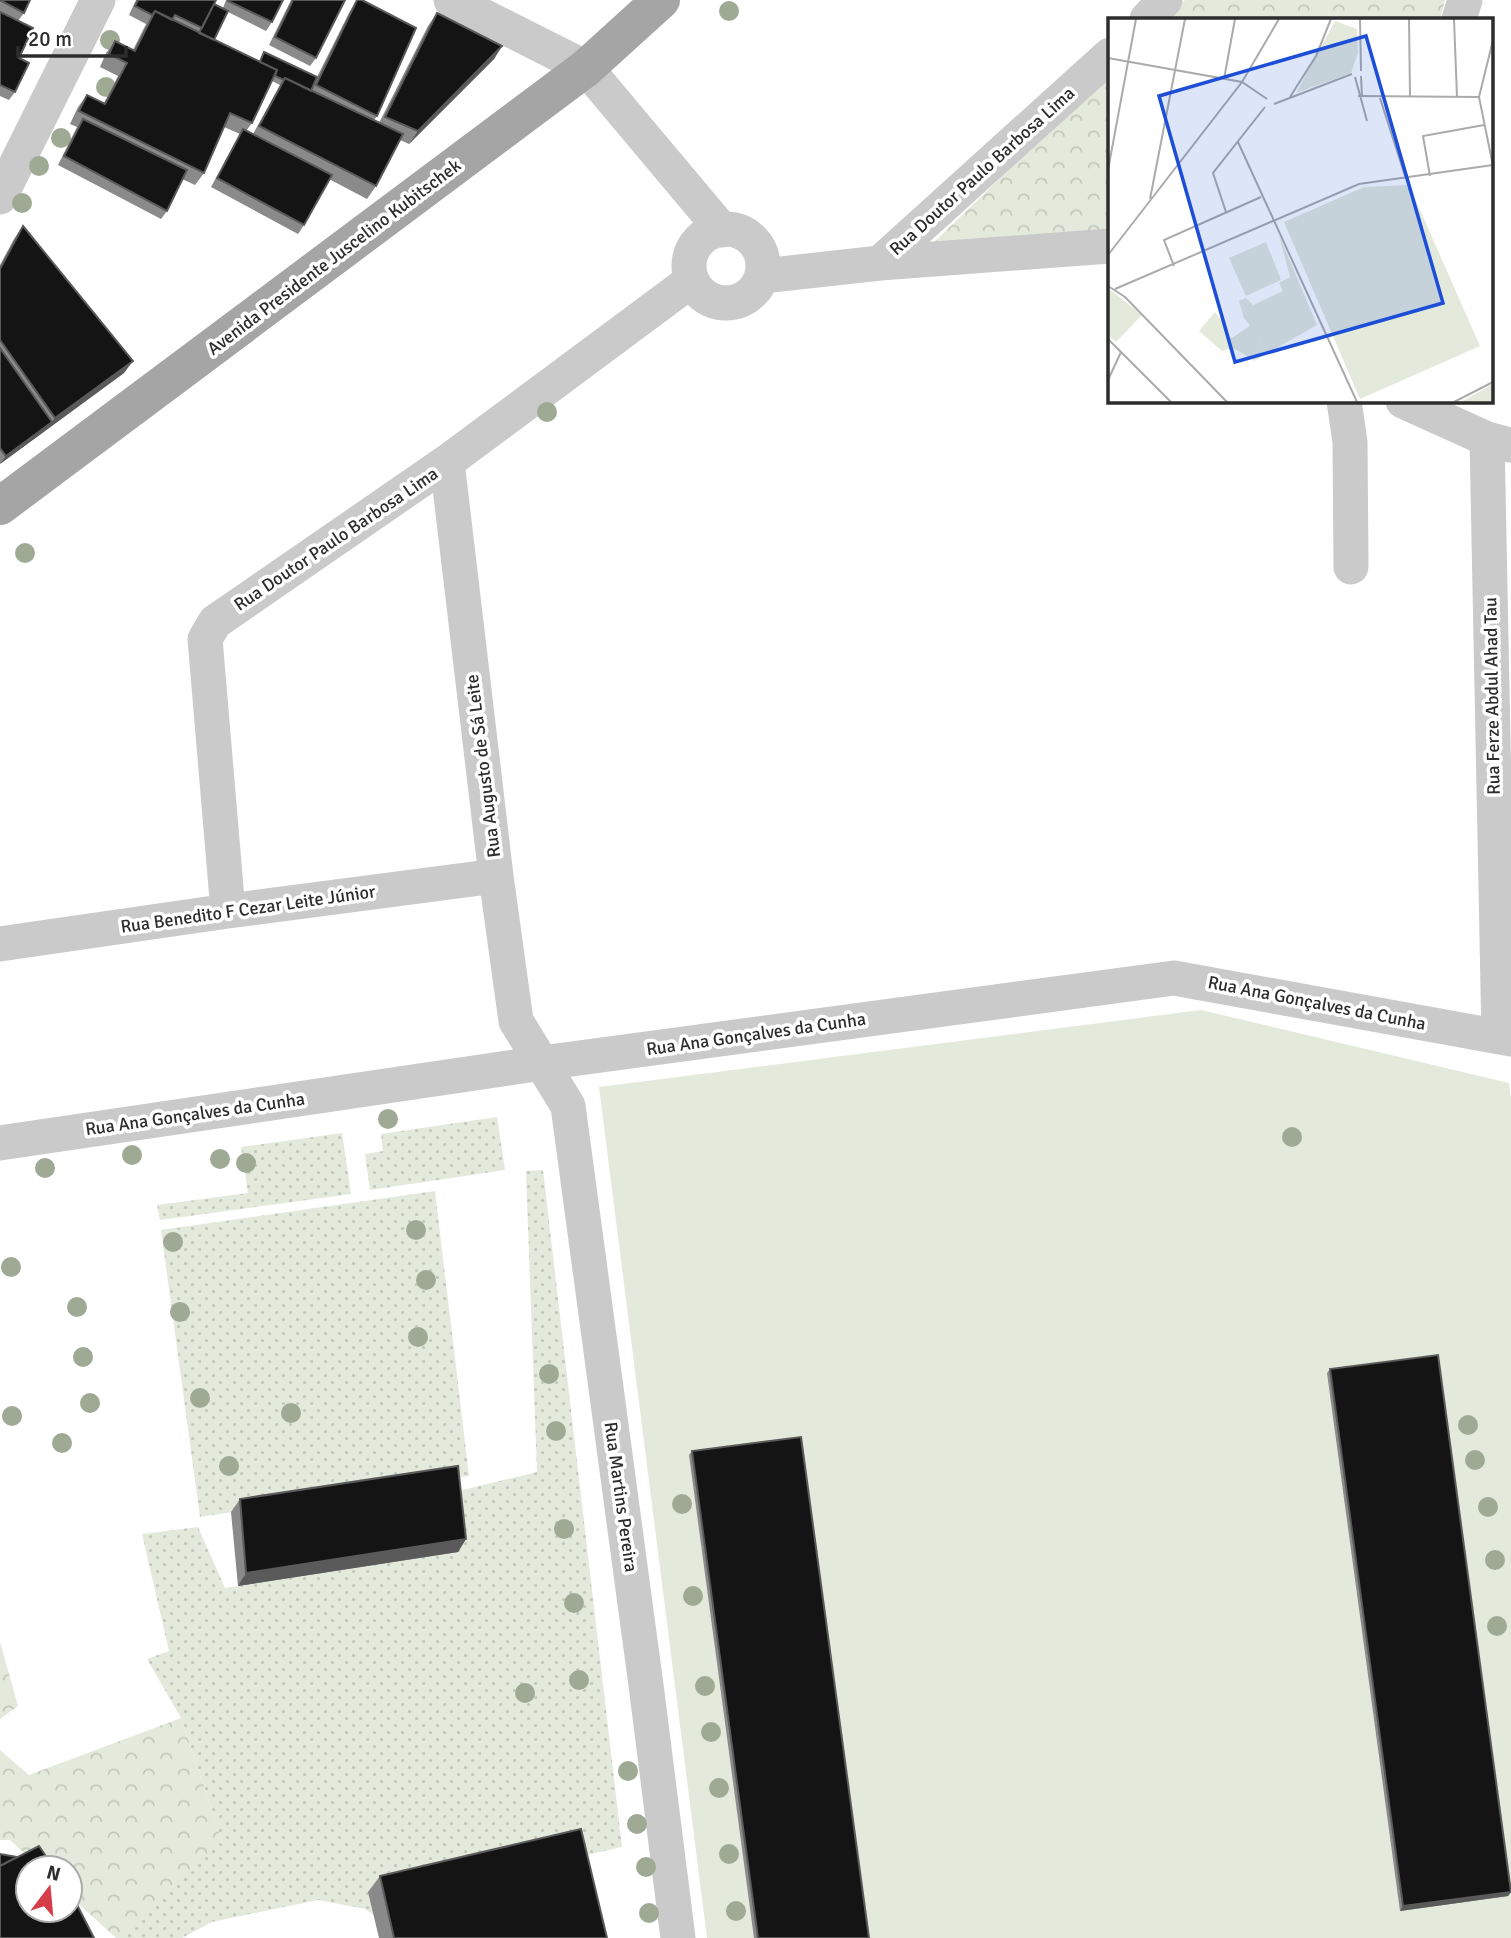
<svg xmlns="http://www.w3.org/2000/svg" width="1511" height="1938" viewBox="0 0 1511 1938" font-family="Signika,sans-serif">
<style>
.grass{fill:url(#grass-dots)}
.forest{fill:url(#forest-crowns)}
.garden{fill:#e3e9db}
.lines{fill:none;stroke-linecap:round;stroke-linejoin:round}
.minor{stroke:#cacaca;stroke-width:35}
.major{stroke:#a5a5a5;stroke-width:38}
.tree{fill:#9faa95}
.wall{fill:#8a8a8a;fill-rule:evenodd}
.shaded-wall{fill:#5a5a5a}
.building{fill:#141414;stroke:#5a5a5a;stroke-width:2}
.labels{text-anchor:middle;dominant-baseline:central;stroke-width:7;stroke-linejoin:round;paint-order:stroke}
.street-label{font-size:18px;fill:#2d2d2d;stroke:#fff}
.inset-road{fill:none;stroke:#ababab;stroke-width:2}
.view{fill:#1d4ed8;fill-opacity:0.15;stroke:#1d4ed8;stroke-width:3.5}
.inset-edge{fill:none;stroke:#2d2d2d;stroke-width:3.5}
</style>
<defs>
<pattern id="grass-dots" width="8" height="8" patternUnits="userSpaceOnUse" patternTransform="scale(1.75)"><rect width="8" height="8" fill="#e3e9db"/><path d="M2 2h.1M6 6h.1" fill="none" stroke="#c3c8bc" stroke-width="1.8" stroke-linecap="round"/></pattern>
<pattern id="forest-crowns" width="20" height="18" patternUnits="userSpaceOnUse" patternTransform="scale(1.75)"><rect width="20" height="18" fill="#e3e9db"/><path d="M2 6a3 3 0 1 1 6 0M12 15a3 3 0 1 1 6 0" fill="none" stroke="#c3c8bc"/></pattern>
</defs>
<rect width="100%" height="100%" fill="#fff"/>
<path class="grass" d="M497,1117L505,1170L370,1190L365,1154L383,1151L381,1134Z
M342,1133L351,1194L160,1220L157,1205L248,1193L241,1147Z
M543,1170L622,1847L573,1858L369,1892L374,1915L365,1909L318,1900L212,1922L182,1938H119L222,1841L181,1718L147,1659L169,1651L142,1534L198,1527L225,1588L457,1552L450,1493L537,1472L526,1171Z
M435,1191L469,1476L200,1517L161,1230Z"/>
<path class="forest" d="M1185,0H1445L1440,19H1165Z
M1110,72V234L929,247Z
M0,1642L18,1706L0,1719Z
M181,1718L222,1841L158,1904L119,1938H116L70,1896V1868H40L10,1840H0V1750L29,1775Z"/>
<path class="garden" d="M1201,1010L1509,1083L1511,1098V1938H707L599,1087Z"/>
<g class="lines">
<path class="minor" d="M451,0L586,68L722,230
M1147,19L1165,0
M1459,19L1465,0
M0,197L98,0
M689 266a37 37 0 1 1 74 0a37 37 0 1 1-74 0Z
M880,263L1110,55
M762,276L880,263L1110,246
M1344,401L1350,442L1351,567
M1403,401L1487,439L1510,445
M1487,439L1499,1037
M447,462L496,876L516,1021L568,1106L646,1685L678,1938
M228,911L205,639L215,622L447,462L692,280
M0,944L228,911L496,876
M0,1143L542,1063L1174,978L1511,1039"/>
<path class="major" d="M0,506L586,68L661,0"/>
</g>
<g class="tree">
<circle cx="729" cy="11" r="10"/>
<circle cx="110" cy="40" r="10"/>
<circle cx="106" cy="87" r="10"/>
<circle cx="61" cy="138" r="10"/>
<circle cx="39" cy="166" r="10"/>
<circle cx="22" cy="203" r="10"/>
<circle cx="547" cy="412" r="10"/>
<circle cx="25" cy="553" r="10"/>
<circle cx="388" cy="1119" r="10"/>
<circle cx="1292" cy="1137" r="10"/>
<circle cx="132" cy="1155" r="10"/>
<circle cx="220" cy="1159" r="10"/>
<circle cx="246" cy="1163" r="10"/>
<circle cx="45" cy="1168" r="10"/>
<circle cx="416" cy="1230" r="10"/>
<circle cx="173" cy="1242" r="10"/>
<circle cx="11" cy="1267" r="10"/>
<circle cx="426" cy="1280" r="10"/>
<circle cx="77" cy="1307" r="10"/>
<circle cx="180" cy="1312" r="10"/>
<circle cx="418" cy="1337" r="10"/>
<circle cx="83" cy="1357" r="10"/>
<circle cx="549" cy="1374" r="10"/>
<circle cx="200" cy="1398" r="10"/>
<circle cx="90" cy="1403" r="10"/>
<circle cx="291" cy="1413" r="10"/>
<circle cx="12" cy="1416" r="10"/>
<circle cx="1468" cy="1425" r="10"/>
<circle cx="556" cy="1431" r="10"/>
<circle cx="62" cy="1443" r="10"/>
<circle cx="1475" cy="1460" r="10"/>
<circle cx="229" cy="1466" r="10"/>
<circle cx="682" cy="1504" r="10"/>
<circle cx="1488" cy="1507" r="10"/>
<circle cx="564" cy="1529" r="10"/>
<circle cx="1495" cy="1560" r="10"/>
<circle cx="693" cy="1596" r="10"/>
<circle cx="574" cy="1603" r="10"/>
<circle cx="1497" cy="1626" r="10"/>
<circle cx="579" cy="1680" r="10"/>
<circle cx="705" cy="1686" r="10"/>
<circle cx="525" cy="1693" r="10"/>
<circle cx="711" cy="1732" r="10"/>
<circle cx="628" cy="1771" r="10"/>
<circle cx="719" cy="1788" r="10"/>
<circle cx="637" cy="1824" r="10"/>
<circle cx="729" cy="1854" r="10"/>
<circle cx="646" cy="1867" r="10"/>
<circle cx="736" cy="1911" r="10"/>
<circle cx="649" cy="1913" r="10"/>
</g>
<path class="wall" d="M0,0L24,13L18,21L19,58L15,92L9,100L0,96Z
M136,0H216L214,4L223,8L226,0H283L272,22L266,31L228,12L214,40L259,61L264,52L317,77L350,11L357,0L377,116L374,120L379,123L428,26L437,13L502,46L494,59L409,144L400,140L376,186L367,199L329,179L304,225L298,234L211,187L240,134L224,127L204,173L195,185L182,179L167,211L161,219L58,165L77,127L70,124L78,107L87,95L104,103L118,76L100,67L106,53L115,41L133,50L146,24L129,15ZM272,81L280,85L253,134L246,131L252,123Z
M291,0H345L316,58L310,66L269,45Z
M23,226L124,373L0,464V265L14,239Z
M1330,1369L1511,1892L1508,1896L1400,1911L1327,1373Z
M692,1451L869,1938H754L689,1455Z
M240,1499L466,1539L458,1552L238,1586L231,1512Z
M380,1876L607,1938H379L368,1892Z"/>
<path class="shaded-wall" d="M502,46L494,59L409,144L418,131Z
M133,361L124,373L0,464L6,456L52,422L55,418Z
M466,1539L458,1552L238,1586L246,1573Z
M1511,1892L1508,1896L1400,1911L1403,1906Z"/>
<path class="building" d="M0,0H30L24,13Z
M138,0H216L202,28L175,15L172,20L155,11L152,15L135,6Z
M228,0H283L272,22L228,1Z
M293,0H345L316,58L275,37Z
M357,0H362L416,28L377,116L316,85Z
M214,4L228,11L214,40L199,33Z
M155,11L277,70L252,123L230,113L204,173L79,111L87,95L105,104L127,63L109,54L115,41L135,51Z
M0,12L33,28L19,58L29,63L15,92L0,85Z
M437,13L502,46L418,131L385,117Z
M264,52L317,77L311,91L285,78L284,80L275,76L277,70L260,62Z
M285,78L403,134L376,186L259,126Z
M83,119L187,170L167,211L64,156Z
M243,129L332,175L304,225L217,178Z
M23,226L133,361L55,418L0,340V269Z
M0,348L52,422L6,456L0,448Z
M1438,1355L1511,1892L1403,1906L1330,1369Z
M801,1437L869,1938H758L692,1451Z
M458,1466L466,1539L246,1573L240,1499Z
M581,1829L607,1938H394L380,1876Z
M39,1846L54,1868H28V1910H70V1891L94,1938H0V1866Z
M0,1854L17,1857L0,1866Z"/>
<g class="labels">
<g class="street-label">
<text transform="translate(982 171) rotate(-42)">Rua Doutor Paulo Barbosa Lima</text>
<text transform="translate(334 257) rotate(-37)">Avenida Presidente Juscelino Kubitschek</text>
<text transform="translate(336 539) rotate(-34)">Rua Doutor Paulo Barbosa Lima</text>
<text transform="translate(1492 696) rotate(-91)">Rua Ferze Abdul Ahad Tau</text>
<text transform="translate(483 766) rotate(-97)">Rua Augusto de Sá Leite</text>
<text transform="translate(248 909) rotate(-8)">Rua Benedito F Cezar Leite Júnior</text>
<text transform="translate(1317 1003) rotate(11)">Rua Ana Gonçalves da Cunha</text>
<text transform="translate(756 1034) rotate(-8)">Rua Ana Gonçalves da Cunha</text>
<text transform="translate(195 1114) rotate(-8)">Rua Ana Gonçalves da Cunha</text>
<text transform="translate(621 1497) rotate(82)">Rua Martins Pereira</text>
</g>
</g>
<g transform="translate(1108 18)">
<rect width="385" height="385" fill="#fff"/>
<path d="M171,217L209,307L146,343L143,340L154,322L136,300L131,283L138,280L145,287L175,273L171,265L182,259ZM158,224L173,262L138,278L121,240ZM385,366V384H353Z" fill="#e3e9db"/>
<path d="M227,3L249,11L250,35L243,55L188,75ZM1,271L34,297L8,324L0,317ZM107,294L120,312L117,317L124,320L143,307L154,322L143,340L125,330L114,333L91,313Z" fill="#e3e9db"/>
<path d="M301,167L372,328L252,381L176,204L256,169Z" fill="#e3e9db"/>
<path class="inset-road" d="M252,1L253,53M301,1L302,79M346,1L349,79M385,22L371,79L385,148M0,40L134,64L159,81M253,58L254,79M247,59L259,103M116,61L127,1M250,78L371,79M182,79L208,38L223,1M272,80L298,161M166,86L244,56M130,124L249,384M0,152L28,1M322,158L315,118L376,107M42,181L77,1M118,194L105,155L157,89M0,237L134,64L171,1M66,248L56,222L153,179M0,268L17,279L119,384M7,271L251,166L385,147M0,321L63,384M0,362L13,334M346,384L385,364"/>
<path class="view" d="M258,18L335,285L127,344L51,78Z"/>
<rect width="385" height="385" class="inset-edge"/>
</g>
<g transform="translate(49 1889) rotate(16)"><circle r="33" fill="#ffffff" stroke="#ababab" stroke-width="2"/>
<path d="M0-5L12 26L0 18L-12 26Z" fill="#d53d48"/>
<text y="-10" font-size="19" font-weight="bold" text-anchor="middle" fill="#2d2d2d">N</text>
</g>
<path d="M18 46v10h108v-10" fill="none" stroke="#2d2d2d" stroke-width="3.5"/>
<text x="28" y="46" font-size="21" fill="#2d2d2d" stroke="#ffffff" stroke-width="5" paint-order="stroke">20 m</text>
</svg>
